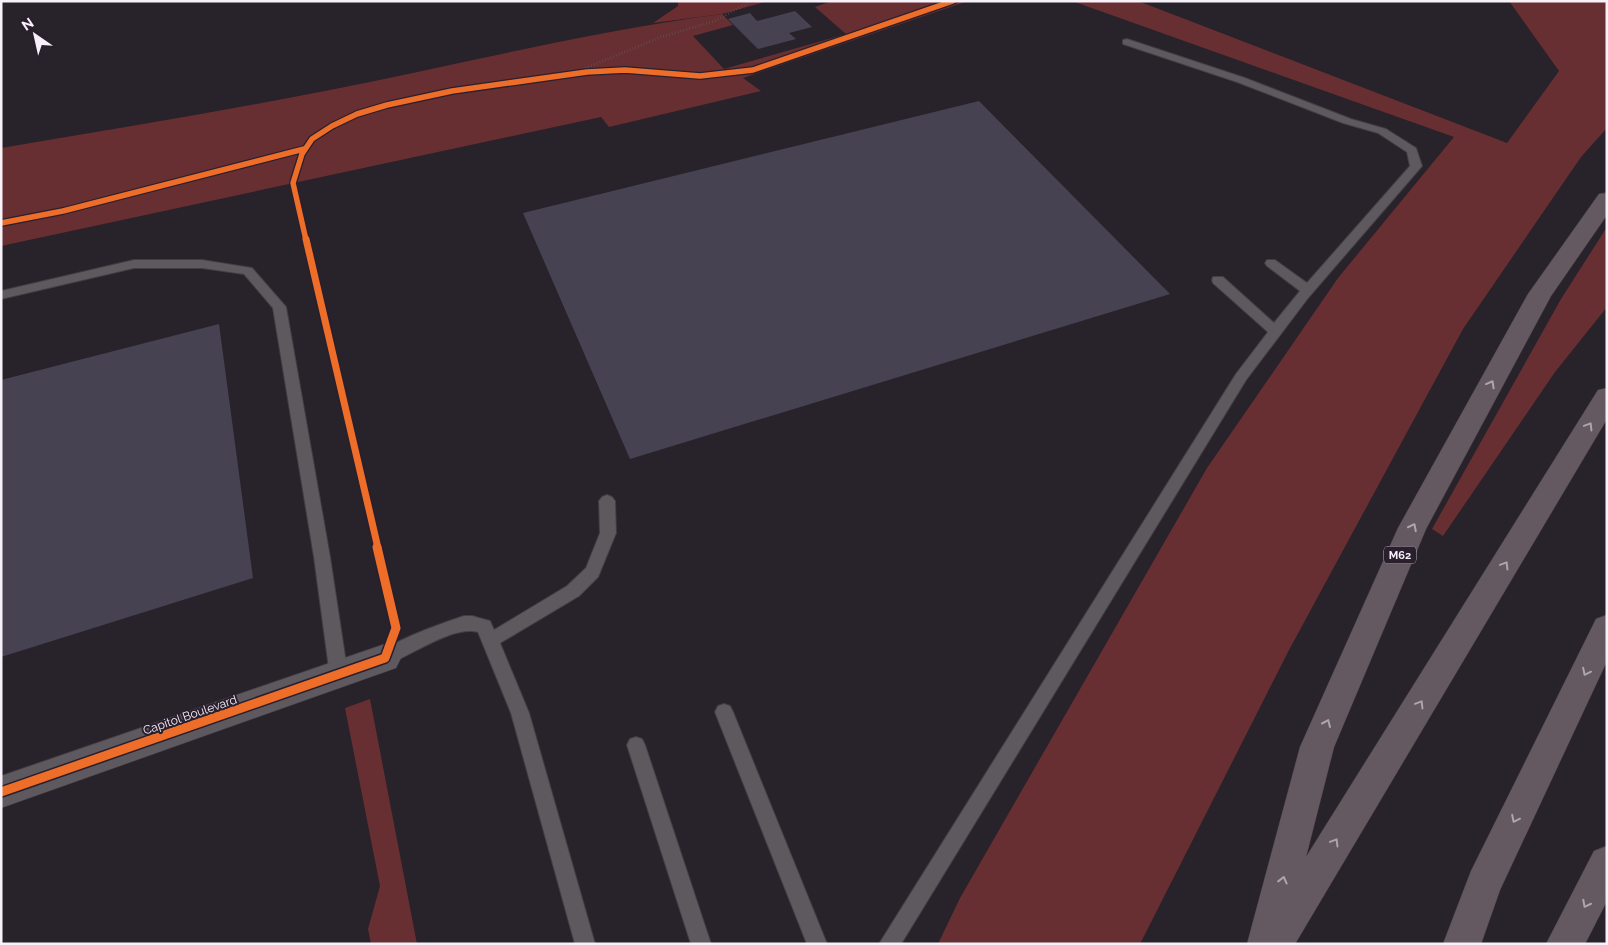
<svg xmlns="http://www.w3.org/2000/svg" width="1608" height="945" viewBox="0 0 1608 945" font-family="Raleway,sans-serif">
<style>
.green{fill:#682f32}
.forest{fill:#6c2d30}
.building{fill:#464252}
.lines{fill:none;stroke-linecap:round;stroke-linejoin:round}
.service-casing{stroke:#433d44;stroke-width:2}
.minor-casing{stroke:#433d44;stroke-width:1}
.motorway-casing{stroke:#433d44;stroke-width:1}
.path{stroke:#605d61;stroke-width:2.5;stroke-dasharray:0.5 2.5;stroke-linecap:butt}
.service{fill:#5d595f;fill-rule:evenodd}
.minor{fill:#5d595f;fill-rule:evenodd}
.motorway{fill:#645861;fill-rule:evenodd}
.cycleway-far2-casing{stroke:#291f2d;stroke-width:8}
.cycleway-far1-casing{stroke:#291f2d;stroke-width:10}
.cycleway-casing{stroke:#291f2d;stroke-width:12}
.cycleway-far2{stroke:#ee6e29;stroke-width:5.5}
.cycleway-far1{stroke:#ee6e29;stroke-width:7}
.cycleway{stroke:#ee6e29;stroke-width:9}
.oneway{stroke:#aea4ae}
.labels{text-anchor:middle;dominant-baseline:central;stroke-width:4;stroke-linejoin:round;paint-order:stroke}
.shield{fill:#291f2d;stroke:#b9b2bc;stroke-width:1}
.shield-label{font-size:11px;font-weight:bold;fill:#f7f1fa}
.street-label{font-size:12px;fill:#f7f1fa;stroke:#291f2d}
</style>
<rect width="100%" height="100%" fill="#28222a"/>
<path class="green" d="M832,1H968L743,78L761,91L609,127L601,117L1,246V148C109,130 218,112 325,91C457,65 588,32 722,14L733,25L693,36L724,69L846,34L815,7Z
M1072,1H1138L1507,143L1559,71L1509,1H1607V128L1581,157L1463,329L1289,650L1140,944H938L960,898L1207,468L1338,278L1454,137Z
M1607,227V307L1555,372L1443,536L1432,529L1561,299Z
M370,699L417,944H371L368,929L380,886L345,708Z"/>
<path class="forest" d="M678,1H768L722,14L653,23L678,6Z"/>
<path class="building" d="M795,11L812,27L789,33L796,39L758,49L728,19L750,13L757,21Z
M979,101L1170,294L630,459L523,213Z
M219,324L253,578L1,657V380Z"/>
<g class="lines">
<g class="service-casing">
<path id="service" d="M1127,39L1245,78L1351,119L1386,129L1416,148L1422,166L1308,298L1246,380L901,944H879L1236,374L1268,332L1213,283L1212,280L1213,277H1223L1274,323L1300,291L1267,266L1265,263L1267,260H1275L1307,283L1410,166L1407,152L1378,133L1343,123L1237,82L1123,44V40Z
M134,260H202L252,268L286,307L330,557L348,676L345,681L339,684L333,681L330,676L314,557L273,308L244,274L202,268H134L1,299V291Z
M607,495L612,497L615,501L616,533L598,577L579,596L500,643L529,713L595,944H575L511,713L478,632C452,625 410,657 385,665L379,663L376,658C384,643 446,622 464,616H472L490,621L494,630L567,586L586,568L600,533L599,501L602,497Z
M724,704L730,706L733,712L827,944H807L715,712L718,706Z
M636,737L642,739L645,745L711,944H691L627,745L630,739Z"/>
</g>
<g class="minor-casing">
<path id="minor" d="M385,644L396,648L401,658L396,668L1,808V776Z"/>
</g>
<g class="motorway-casing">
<path id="motorway" d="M1607,193V215L1551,296L1426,529L1334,747L1306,857L1598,390L1607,388V419L1295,944H1247L1300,747L1398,528L1528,294L1599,194Z
M1607,615V661L1500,890L1481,944H1443L1471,871L1596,619Z
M1607,846V901L1585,944H1546L1594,851Z"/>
</g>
<path class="path" d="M953,3L958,1
M569,75L661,37L715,21L751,1"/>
<use href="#service" class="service"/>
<use href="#minor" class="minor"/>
<use href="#motorway" class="motorway"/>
<g class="cycleway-far2-casing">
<path id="cycleway-far2" d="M1,223L63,211L304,149
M306,240L293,183L302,154L312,139L332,126L357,114L387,105L452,91L587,72L625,70L700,76L753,70L953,1"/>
</g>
<g class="cycleway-far1-casing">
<path id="cycleway-far1" d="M306,239L378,548"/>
</g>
<g class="cycleway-casing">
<path id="cycleway" d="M1,792L385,658L396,628L377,547"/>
</g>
<use href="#cycleway-far2" class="cycleway-far2"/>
<use href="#cycleway-far1" class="cycleway-far1"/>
<use href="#cycleway" class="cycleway"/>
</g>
<defs><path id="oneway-chevron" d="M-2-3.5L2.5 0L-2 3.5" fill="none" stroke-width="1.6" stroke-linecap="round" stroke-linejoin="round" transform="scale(1.25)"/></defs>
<g class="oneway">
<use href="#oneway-chevron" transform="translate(1491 384) rotate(-61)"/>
<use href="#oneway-chevron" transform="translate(1589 426) rotate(-59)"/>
<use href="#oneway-chevron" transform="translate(1413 527) rotate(-63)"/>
<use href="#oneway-chevron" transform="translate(1505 565) rotate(-59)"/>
<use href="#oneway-chevron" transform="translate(1586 672) rotate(116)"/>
<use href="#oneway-chevron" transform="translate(1420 704) rotate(-59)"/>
<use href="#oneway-chevron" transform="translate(1327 723) rotate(-66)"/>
<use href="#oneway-chevron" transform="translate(1515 819) rotate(116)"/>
<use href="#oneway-chevron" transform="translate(1335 842) rotate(-59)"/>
<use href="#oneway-chevron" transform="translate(1283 880) rotate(-76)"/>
<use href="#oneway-chevron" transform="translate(1586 904) rotate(117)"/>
</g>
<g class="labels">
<rect class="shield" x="1384" y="546.5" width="32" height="17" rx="4"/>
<g class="shield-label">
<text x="1400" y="555">M62</text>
</g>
<g class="street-label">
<text transform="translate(190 715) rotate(-19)">Capitol Boulevard</text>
</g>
</g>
<rect width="1608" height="945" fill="none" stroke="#f7f1fa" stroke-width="5"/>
<g transform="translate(35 35) rotate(326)" stroke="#291f2d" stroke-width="4" paint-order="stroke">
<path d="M0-4L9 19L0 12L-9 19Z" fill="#f7f1fa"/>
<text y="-8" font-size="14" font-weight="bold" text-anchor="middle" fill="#f7f1fa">N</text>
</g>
</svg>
